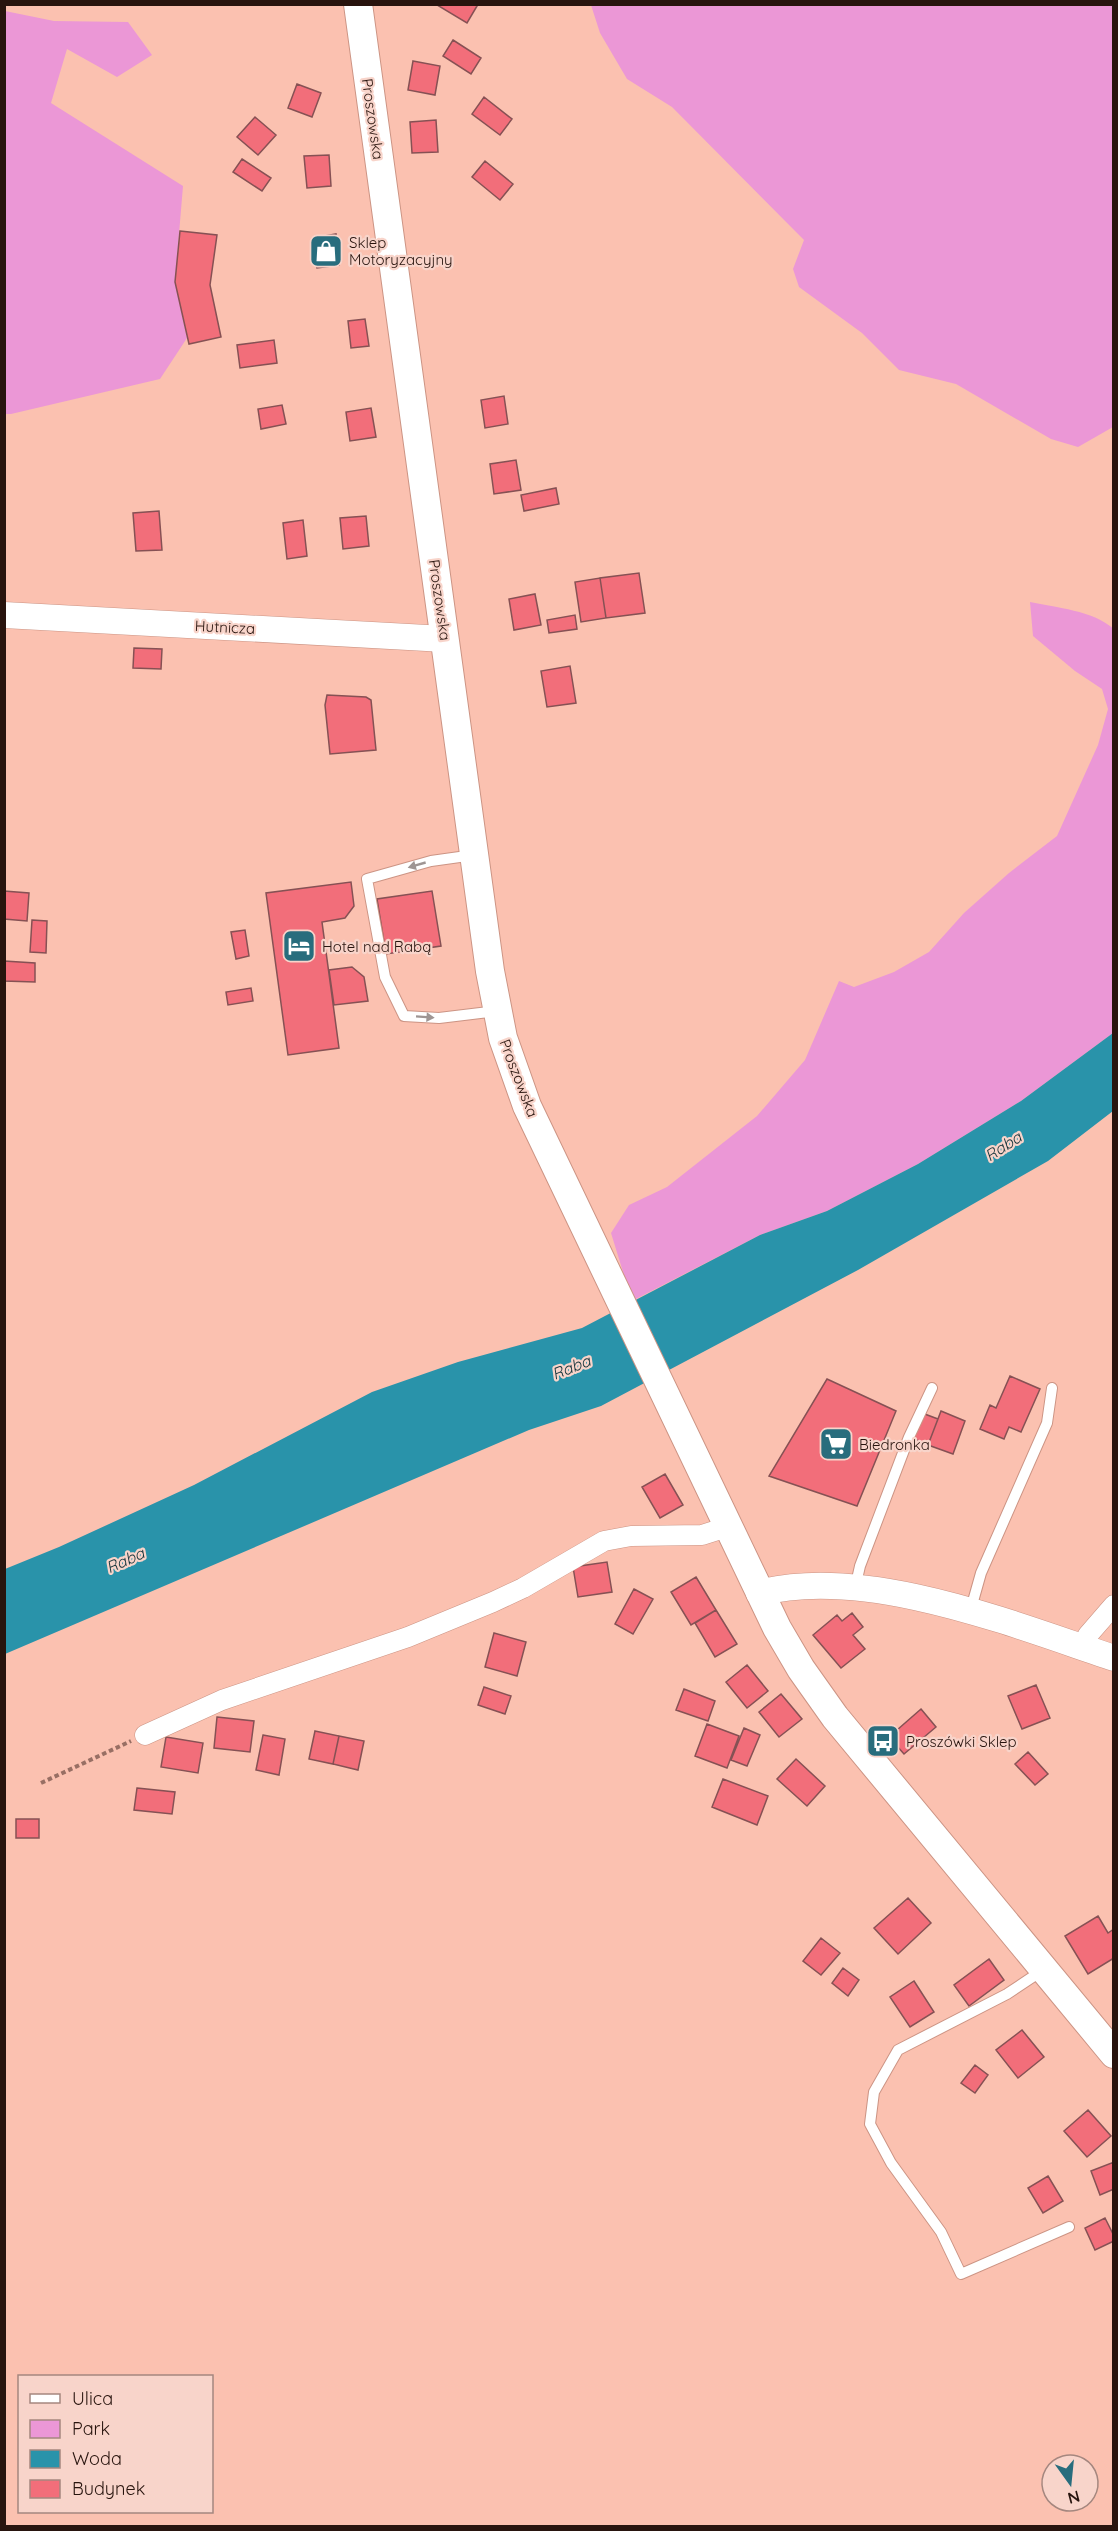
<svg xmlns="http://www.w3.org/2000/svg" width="1118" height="2531" viewBox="0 0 1118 2531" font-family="Quicksand,sans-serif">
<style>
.green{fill:#eb97d6}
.water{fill:#2993aa}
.building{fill:#f26e7a;stroke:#865154;stroke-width:1.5}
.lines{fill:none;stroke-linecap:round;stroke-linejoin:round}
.service-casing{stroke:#cc9484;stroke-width:12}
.minor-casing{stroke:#cc9484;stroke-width:21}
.tertiary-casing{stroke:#cc9484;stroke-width:27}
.secondary-casing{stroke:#cc9484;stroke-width:30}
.path{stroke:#986f64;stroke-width:4;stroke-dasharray:4.5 3;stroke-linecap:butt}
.service{stroke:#fff;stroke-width:10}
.minor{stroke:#fff;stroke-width:20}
.tertiary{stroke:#fff;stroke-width:26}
.secondary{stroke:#fff;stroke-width:28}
.oneway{fill:#9e9593}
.labels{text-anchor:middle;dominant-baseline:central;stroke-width:4.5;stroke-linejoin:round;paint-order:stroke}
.street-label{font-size:15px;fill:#28140e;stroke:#f8d4ca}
.poi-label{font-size:15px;fill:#28140e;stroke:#f8d4ca;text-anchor:start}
.water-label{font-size:16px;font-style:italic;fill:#14333a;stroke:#f8d4ca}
</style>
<rect width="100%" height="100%" fill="#fbc1b0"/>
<path class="green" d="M591,5H1113V427L1078,447L1051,439L956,384L899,370L862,333L799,287L793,269L804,240L672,107L627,79L600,33Z
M5,11L54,21L128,22L152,55L117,77L67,49L51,103L183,186L175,282L187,338L160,379L11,414H5Z
M1030,602C1057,608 1092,610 1114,629L1113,1033L1021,1101L918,1164L827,1211L760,1235L632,1301L611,1233L629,1205L667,1187L757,1116L805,1060L839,981L854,987L894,972L929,952L964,913L1009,873L1057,836L1098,745L1108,709L1102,689L1075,671L1033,636Z"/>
<path class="water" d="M1113,1033V1111L1048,1161L858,1270L601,1406L529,1430L5,1654V1569L59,1547L194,1485L372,1392L458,1362L582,1328L760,1235L827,1211L918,1164L1021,1101Z"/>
<path class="building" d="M475,4L477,6L467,23L437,5Z
M453,40L481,58L471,74L443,56Z
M413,61L440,66L435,95L408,90Z
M297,84L321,93L312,117L288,108Z
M484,97L512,119L500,135L472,114Z
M255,117L276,135L258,155L237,137Z
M436,120L438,152L412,153L410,122Z
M329,155L331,186L307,188L304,156Z
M242,159L271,178L262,191L233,172Z
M485,161L513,184L500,200L472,177Z
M180,231L217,235L210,285L221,337L189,344L175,282Z
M336,234L339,265L317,268L313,238Z
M365,319L369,346L351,348L348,321Z
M274,340L277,363L240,368L237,345Z
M504,396L508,424L485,428L481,400Z
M282,405L286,424L261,429L258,409Z
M371,408L376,437L350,441L346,412Z
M516,460L521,490L494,494L490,464Z
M556,488L559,504L524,511L521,495Z
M159,511L162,550L136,551L133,513Z
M366,516L369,546L343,549L340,518Z
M303,520L307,556L287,559L283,523Z
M639,573L645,613L606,618L600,578Z
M600,578L606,618L581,622L575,582Z
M535,594L541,625L514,630L509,599Z
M575,615L577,629L549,633L547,620Z
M134,648L162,649L161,669L133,668Z
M570,666L576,703L547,707L541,671Z
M327,695L366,697L371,700L376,750L330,754L325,705Z
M351,882L354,906L345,918L322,922L339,1048L288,1055L266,893Z
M4,891L29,893L27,921L4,919Z
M432,891L441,946L386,954L377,899Z
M32,920L47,921L46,953L30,952Z
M245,930L249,956L236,959L231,932Z
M4,961L35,963V982L4,981Z
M352,967L364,977L368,1001L334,1005L329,970Z
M251,988L253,1001L228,1005L226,992Z
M1010,1376L1040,1389L1021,1432L1009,1427L1004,1439L980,1429L990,1405L996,1408Z
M827,1379L896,1411L857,1506L769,1476Z
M941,1411L965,1421L953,1454L928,1445Z
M922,1413L938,1419L928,1445L912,1438Z
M665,1474L683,1505L660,1518L642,1487Z
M607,1562L612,1592L578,1597L573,1567Z
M696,1577L716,1610L691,1625L671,1592Z
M634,1589L653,1599L633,1634L615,1624Z
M716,1610L737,1644L715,1657L695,1623Z
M852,1613L863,1627L853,1635L865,1649L841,1668L813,1635L837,1615L842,1621Z
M494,1633L526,1642L517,1676L485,1667Z
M747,1665L768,1691L747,1708L726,1682Z
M1036,1685L1050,1718L1022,1729L1008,1696Z
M484,1687L511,1696L505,1714L478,1705Z
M684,1689L715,1701L708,1721L676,1710Z
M781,1694L802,1719L779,1737L759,1712Z
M921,1709L936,1727L904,1754L889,1737Z
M217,1717L254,1721L250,1752L214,1748Z
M707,1724L739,1736L727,1768L695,1756Z
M744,1728L760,1735L747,1766L731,1760Z
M315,1731L339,1736L333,1764L309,1759Z
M263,1735L285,1739L279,1775L256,1770Z
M339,1736L364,1741L358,1770L333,1764Z
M166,1737L203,1743L198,1773L161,1767Z
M1028,1752L1048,1774L1035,1785L1015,1764Z
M796,1759L825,1786L807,1806L777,1779Z
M723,1779L768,1796L757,1825L712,1807Z
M137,1788L175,1792L172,1814L134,1810Z
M16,1819H39V1838H16Z
M908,1898L931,1923L898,1954L874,1928Z
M1098,1916L1108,1933L1114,1929V1958L1088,1974L1065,1936Z
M821,1938L840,1953L821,1975L803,1961Z
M989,1959L1004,1980L969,2006L954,1985Z
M843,1968L859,1980L848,1996L832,1983Z
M914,1981L934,2012L910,2027L890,1997Z
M1022,2030L1044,2057L1018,2078L996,2050Z
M975,2065L988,2075L975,2093L961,2083Z
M1088,2110L1111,2136L1087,2157L1064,2131Z
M1114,2162V2189L1100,2195L1091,2171Z
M1048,2176L1063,2201L1043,2213L1028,2188Z
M1105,2218L1114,2236V2241L1095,2250L1085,2228Z"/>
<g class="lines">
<g class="service-casing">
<path id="service" d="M474,855L431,861L367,879L385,977L404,1016L439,1018L497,1011
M855,1588L860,1566L909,1437L932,1388
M970,1612L981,1573L1047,1423L1052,1388
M1043,1970L1007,1994L898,2050L874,2092L870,2124L891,2163L941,2232L961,2274L1069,2227"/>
</g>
<g class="minor-casing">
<path id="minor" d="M1082,1648L1088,1635L1114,1605
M145,1735L222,1700L408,1637L493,1602L523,1588L604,1541L631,1536L702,1535L727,1527"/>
</g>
<g class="tertiary-casing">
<path id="tertiary" d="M4,615L445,639
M759,1593C865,1565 1012,1624 1114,1658"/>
</g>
<g class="secondary-casing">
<path id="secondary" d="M358,4L490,971L503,1038L527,1106L777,1628L801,1669L835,1717L1114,2054"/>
</g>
<path class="path" d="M41,1783L131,1741"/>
<use href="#service" class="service"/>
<use href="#minor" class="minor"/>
<use href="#tertiary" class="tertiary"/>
<use href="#secondary" class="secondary"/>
</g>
<defs><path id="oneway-solid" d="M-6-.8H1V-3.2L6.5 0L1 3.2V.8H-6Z" transform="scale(1.5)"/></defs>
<g class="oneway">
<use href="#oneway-solid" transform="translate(417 865) rotate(164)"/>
<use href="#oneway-solid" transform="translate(425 1017) rotate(4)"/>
</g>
<defs>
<g id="shop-square" transform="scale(1.725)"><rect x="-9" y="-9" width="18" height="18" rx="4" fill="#286d7d" stroke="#f8d4ca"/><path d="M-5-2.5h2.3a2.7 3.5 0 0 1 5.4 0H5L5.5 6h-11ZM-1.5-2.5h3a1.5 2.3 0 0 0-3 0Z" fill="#fff"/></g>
<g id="hotel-square" transform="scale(1.725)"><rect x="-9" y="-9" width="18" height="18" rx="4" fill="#286d7d" stroke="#f8d4ca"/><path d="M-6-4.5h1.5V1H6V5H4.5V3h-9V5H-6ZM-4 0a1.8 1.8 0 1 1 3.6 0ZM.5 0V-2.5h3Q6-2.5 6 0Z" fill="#fff"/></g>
<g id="supermarket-square" transform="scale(1.725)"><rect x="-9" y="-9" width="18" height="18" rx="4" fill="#286d7d" stroke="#f8d4ca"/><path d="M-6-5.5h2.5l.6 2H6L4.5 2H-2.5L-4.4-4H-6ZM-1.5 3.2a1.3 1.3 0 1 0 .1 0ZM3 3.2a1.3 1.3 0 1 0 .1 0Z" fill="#fff"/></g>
<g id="bus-square" transform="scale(1.725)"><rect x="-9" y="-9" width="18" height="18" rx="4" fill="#286d7d" stroke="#f8d4ca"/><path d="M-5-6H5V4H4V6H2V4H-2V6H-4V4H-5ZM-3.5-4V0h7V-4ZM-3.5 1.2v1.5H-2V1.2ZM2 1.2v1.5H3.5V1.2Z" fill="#fff"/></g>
</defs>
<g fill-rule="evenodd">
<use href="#shop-square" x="326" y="251"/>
<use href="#hotel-square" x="299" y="946"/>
<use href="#supermarket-square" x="836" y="1444"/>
<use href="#bus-square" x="883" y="1741"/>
</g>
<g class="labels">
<g class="street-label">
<text transform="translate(373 119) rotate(82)">Proszowska</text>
<text transform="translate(440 600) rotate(82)">Proszowska</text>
<text transform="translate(225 627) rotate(3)">Hutnicza</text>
<text transform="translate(519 1078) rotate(69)">Proszowska</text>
</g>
<g class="poi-label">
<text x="349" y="242">Sklep<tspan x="349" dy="17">Motoryzacyjny</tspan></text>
<text x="322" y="946">Hotel nad Rabą</text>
<text x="859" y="1444">Biedronka</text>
<text x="906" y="1741">Proszówki Sklep</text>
</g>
<g class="water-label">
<text transform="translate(1003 1146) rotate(-33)">Raba</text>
<text transform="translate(571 1367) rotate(-22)">Raba</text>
<text transform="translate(125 1560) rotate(-24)">Raba</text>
</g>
</g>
<rect width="1118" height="2531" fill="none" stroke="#28140e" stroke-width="12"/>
<rect x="18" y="2375" width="195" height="138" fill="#f8d4ca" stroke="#a5877f" stroke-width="1.5"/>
<rect x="30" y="2394" width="30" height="9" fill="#ffffff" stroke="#a5877f" stroke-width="1.5"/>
<text x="72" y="2405" font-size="18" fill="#28140e">Ulica</text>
<rect x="30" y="2420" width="30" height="18" fill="#eb97d6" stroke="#a5877f" stroke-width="1.5"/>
<text x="72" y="2435" font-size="18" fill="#28140e">Park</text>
<rect x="30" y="2450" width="30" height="18" fill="#2993aa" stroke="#a5877f" stroke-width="1.5"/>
<text x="72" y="2465" font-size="18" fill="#28140e">Woda</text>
<rect x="30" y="2480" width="30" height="18" fill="#f26e7a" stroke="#a5877f" stroke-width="1.5"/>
<text x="72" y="2495" font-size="18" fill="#28140e">Budynek</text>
<g transform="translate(1070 2483) rotate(165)"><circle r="28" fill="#f8d4ca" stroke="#a5877f" stroke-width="1.5"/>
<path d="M0-4.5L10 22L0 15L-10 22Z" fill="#286d7d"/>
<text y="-9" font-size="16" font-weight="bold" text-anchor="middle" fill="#28140e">N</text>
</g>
</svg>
